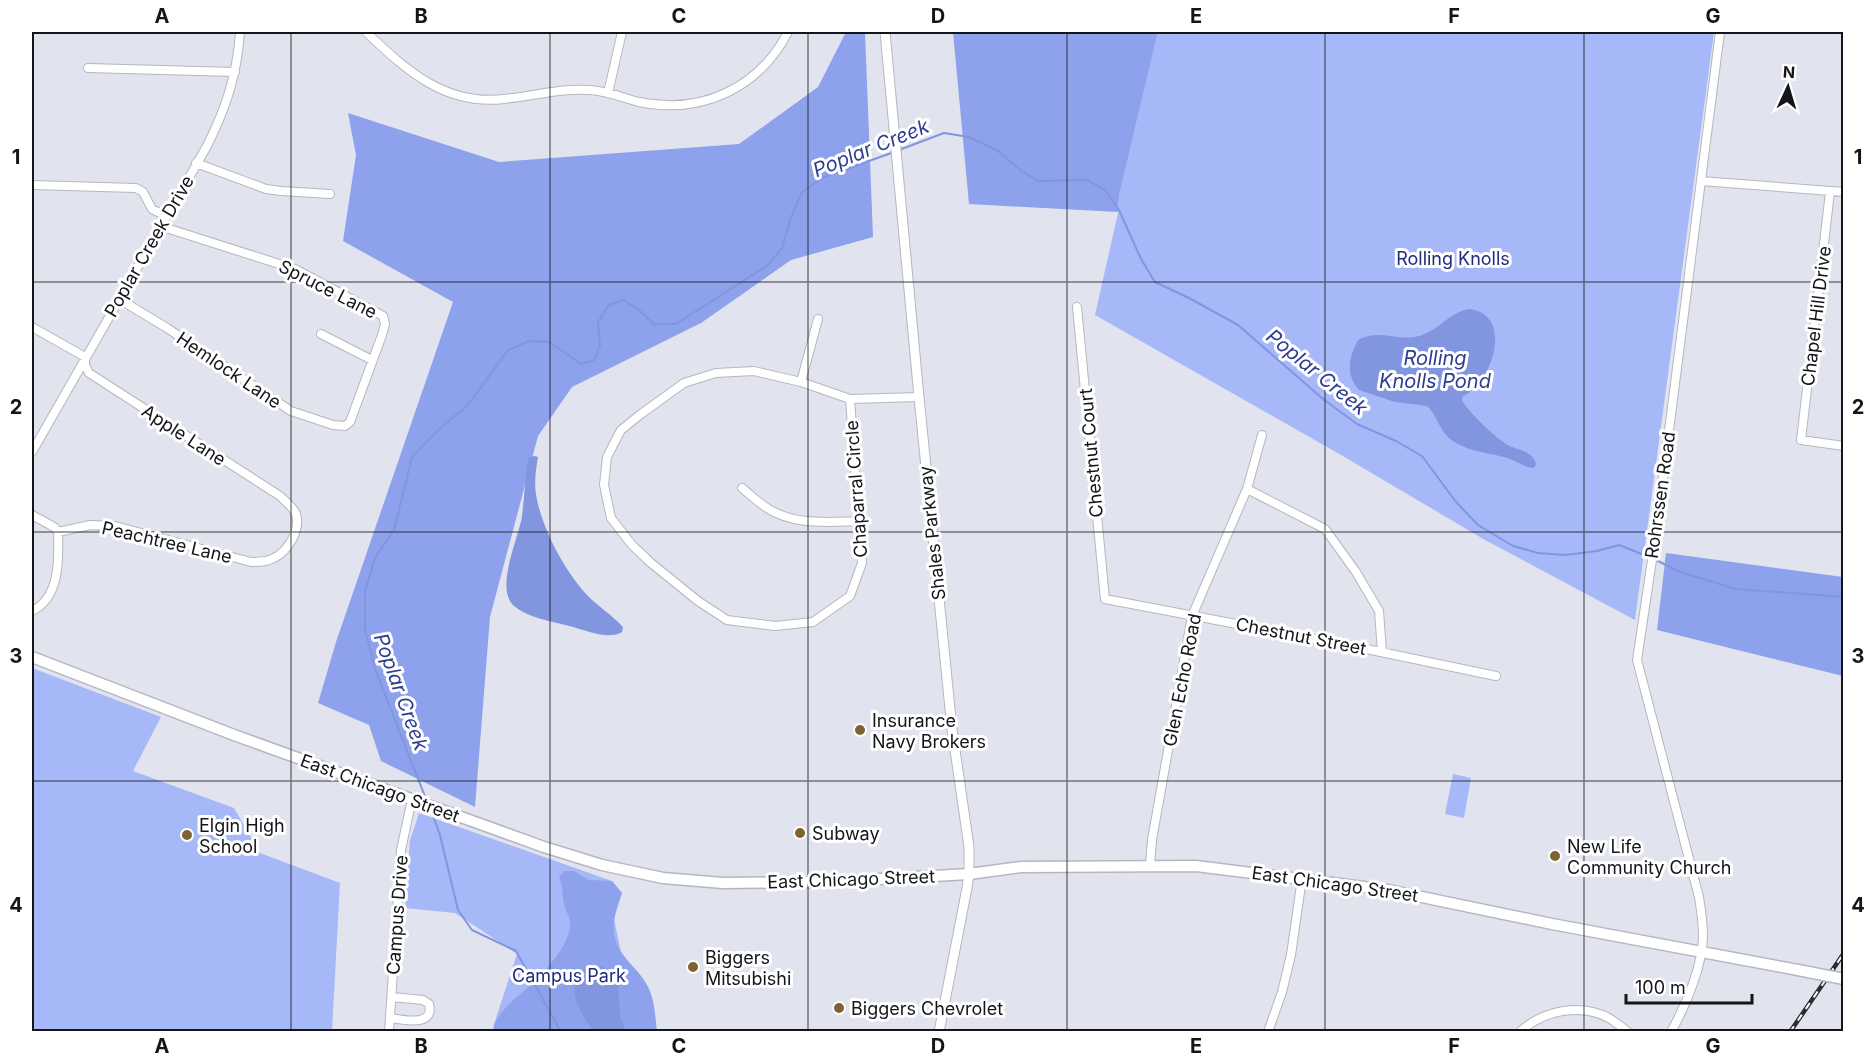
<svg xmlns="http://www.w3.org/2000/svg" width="1875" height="1063" viewBox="0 0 1875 1063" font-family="Inter,sans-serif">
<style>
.green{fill:#a6b8f7}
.forest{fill:#8da1ec}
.water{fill:#8296e0}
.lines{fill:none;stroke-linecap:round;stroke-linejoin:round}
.stream{stroke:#8296e0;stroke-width:2}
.minor-casing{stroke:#b4b7c0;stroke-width:10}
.tertiary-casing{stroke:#b4b7c0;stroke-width:11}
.secondary-casing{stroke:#b4b7c0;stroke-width:13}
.minor{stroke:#fff;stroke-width:8}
.tertiary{stroke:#fff;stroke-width:9}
.secondary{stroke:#fff;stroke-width:10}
.rail-casing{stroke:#2c2d31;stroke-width:4.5}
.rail{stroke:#fff;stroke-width:2;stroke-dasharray:7;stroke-linecap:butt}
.secondary-bridge-casing{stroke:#b4b7c0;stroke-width:13;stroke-linecap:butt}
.secondary-bridge{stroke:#fff;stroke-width:10}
.grid{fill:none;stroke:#141518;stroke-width:1.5;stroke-opacity:0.55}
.poi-dot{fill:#7d6234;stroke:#fff;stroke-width:2}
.labels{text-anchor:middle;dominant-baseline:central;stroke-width:6;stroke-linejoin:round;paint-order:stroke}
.street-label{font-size:18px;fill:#141518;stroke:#fff}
.park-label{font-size:18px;fill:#212a7e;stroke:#fff}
.poi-label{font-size:18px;fill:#141518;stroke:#fff;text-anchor:start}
.water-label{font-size:20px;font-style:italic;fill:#2e3c91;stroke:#fff}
.neatline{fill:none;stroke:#141518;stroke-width:2}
.grid-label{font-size:20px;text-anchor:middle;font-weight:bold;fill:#141518}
</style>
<rect width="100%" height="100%" fill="#e1e4ee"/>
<path class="green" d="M1158,32H1714L1635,620L1485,540L1341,455L1095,315L1118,213L1119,196Z
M32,668L161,717L133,771L234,808L260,853L340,883L332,1031H32Z
M1453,774L1471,778L1464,818L1445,814Z
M419,813L612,881L622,893L614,919L621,952L649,989L493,1031L494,1024L517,954L455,913L405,908L410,840Z"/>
<path class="forest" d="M846,32H865L873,237L791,260L701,323L572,387L538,436L490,617L475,807L381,761L369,725L318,703L336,642L453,302L343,241L356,155L348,113L499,162L739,144L818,87Z
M953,32H1158L1119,196L1118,212L969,204Z
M1666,553L1843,577V676L1657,630Z
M564,871H574L589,880L612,881L622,893C614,912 609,934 621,952C629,964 641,973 647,985C655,999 655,1017 657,1031L493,1032C494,1018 506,1007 516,998C534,982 573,947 570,921C569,915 565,910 564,904C562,893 563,887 559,877Z"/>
<path class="water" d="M1469,309C1515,314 1492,384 1463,396L1462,400C1468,412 1494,436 1506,444C1517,451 1532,449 1536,464L1534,468C1524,467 1516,461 1507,458C1487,452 1465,452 1448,437C1439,429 1437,415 1427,406L1395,402L1359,390C1345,374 1349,357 1358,340C1382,328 1396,342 1419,336C1438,331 1450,312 1469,309Z
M534,456L538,457C536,469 534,482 536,494C541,527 565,572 588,596C599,607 612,615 623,627L622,632C609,641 583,629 569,626C551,621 527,618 513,605C495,587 519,537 522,516C524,500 525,483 527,466L529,458Z
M595,966L603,967L618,980L620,1017L626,1031H593C583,1015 569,998 577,979C580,970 585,967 595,966Z"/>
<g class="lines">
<path class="stream" d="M899,150L944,133L969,137L998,151L1020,170L1038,181L1087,180L1105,190L1119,210L1141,259L1155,282L1189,298L1238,325L1323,399L1357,424L1396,441L1422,456L1456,502L1478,525L1513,546L1538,553L1565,555L1597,551L1619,545L1649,557
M1654,559L1680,572L1736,589L1844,597
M426,799L375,669L365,629V591L375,558L394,530L412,457L437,431L468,405L508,350L529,341L549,342L581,364L594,360L600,346L598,322L609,305L623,300L639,310L654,324H676L768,265L782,248L790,220L802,192L822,178L894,152
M431,810L440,835L458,910L472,930L516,951L561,1032"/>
<g class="minor-casing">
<path id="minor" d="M366,32C406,70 445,106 504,99C533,96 561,88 590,90C608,91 623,98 639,102C702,115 759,88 788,32
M88,68L235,72
M608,93L622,32
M196,163L266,189L281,191L330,194
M1701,181L1844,192
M32,185L136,188L143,192L152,209L166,216
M1830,192L1801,440L1844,446
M119,299L167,328L291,411L333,425L345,426L350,422L382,335L385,324L383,316L295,269L160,226
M1077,307L1105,599L1347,645L1496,676
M32,327L85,357V365L89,373L280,496C285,501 293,507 296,514C301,530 288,551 274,558C267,562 259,562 251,562L115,526L90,525L58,532L54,527L32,515
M321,334L372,360
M754,371L801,382L850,399L862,563L850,596L813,622L775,626L727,620L698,601L651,563L632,545L611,518L604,485L607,457L621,430L641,414L684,383L716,373Z
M801,382L818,319
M850,399L919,397
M32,452L207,146C226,108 237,75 240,32
M742,488C749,494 756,500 764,506C792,526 827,522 860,521
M1247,489L1325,529L1356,572L1379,611L1382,652
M32,611C60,598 59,559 58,532
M1150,865L1152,840L1192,616L1247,489L1262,435
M390,1018C404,1020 435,1027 429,1004L423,1000L392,997
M389,1032L401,850L412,799
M1268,1032L1282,992L1291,955L1302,878
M1520,1032C1543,1010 1581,1003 1609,1018C1615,1022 1622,1027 1628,1032
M1671,1032C1686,1005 1703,965 1703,935C1703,922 1701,910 1699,897L1637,660L1655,540L1720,32"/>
</g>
<g class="tertiary-casing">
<path id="tertiary" d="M885,32L919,397L952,729L969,847V874L967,888L939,1032"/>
</g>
<g class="secondary-casing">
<path id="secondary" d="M32,657L234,735L544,847L602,865L663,878L723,883L828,882L969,874L1021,867L1196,866L1388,890L1552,924L1798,970"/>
</g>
<use href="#minor" class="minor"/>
<use href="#tertiary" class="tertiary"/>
<use href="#secondary" class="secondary"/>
<g class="rail-casing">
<path id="rail" d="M1790,1032L1844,953"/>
</g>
<use href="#rail" class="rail"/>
<g class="secondary-bridge-casing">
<path id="secondary-bridge" d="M1798,970L1844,979"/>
</g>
<use href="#secondary-bridge" class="secondary-bridge"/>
</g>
<path class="grid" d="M291,32V1032M550,32V1032M808,32V1032M1067,32V1032M1325,32V1032M1584,32V1032M32,282H1844M32,532H1844M32,781H1844"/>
<g class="poi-dot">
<circle cx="860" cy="730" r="6"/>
<circle cx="800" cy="833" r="6"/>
<circle cx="187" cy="835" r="6"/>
<circle cx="1555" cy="856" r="6"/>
<circle cx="693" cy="967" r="6"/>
<circle cx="839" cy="1008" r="6"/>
</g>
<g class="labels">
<g class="street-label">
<text transform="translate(149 246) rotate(-60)">Poplar Creek Drive</text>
<text transform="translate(328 289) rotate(27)">Spruce Lane</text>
<text transform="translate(1816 316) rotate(-83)">Chapel Hill Drive</text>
<text transform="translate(229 370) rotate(34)">Hemlock Lane</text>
<text transform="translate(184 435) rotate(33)">Apple Lane</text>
<text transform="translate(1091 453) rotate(-95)">Chestnut Court</text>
<text transform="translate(856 489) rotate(-94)">Chaparral Circle</text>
<text transform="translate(1660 495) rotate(-82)">Rohrssen Road</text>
<text transform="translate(932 533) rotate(-96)">Shales Parkway</text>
<text transform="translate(167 542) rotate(13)">Peachtree Lane</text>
<text transform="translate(1301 636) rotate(11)">Chestnut Street</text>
<text transform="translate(1182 680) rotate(-79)">Glen Echo Road</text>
<text transform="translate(380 788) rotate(20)">East Chicago Street</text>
<text transform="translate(851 879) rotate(-2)">East Chicago Street</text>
<text transform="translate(1335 884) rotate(8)">East Chicago Street</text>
<text transform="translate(397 915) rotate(-86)">Campus Drive</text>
</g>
<g class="park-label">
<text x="1453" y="258">Rolling Knolls</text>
<text x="569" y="975">Campus Park</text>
</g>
<g class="poi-label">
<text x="872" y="720">Insurance<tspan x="872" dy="21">Navy Brokers</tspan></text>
<text x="199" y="825">Elgin High<tspan x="199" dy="21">School</tspan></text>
<text x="812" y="833">Subway</text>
<text x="1567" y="846">New Life<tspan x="1567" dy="21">Community Church</tspan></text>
<text x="705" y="957">Biggers<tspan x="705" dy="21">Mitsubishi</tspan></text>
<text x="851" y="1008">Biggers Chevrolet</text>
</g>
<g class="water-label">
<text transform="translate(871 148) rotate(-22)">Poplar Creek</text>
<text x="1435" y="358">Rolling<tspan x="1435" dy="23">Knolls Pond</tspan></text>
<text transform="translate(1317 372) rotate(39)">Poplar Creek</text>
<text transform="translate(401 692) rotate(70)">Poplar Creek</text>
</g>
</g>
<rect width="1875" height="1063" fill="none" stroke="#ffffff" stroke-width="66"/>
<g transform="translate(1788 87) rotate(4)" stroke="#ffffff" stroke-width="4.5" paint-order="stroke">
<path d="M0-4.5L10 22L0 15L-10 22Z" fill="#141518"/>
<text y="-9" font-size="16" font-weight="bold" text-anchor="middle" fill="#141518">N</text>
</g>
<path d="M1626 994v9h126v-9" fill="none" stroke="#141518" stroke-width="3"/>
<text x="1635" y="994" font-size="18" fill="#141518" stroke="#ffffff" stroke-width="4.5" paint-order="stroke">100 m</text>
<rect x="33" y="33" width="1809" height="997" class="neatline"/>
<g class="grid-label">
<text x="162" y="23">A</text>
<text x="421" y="23">B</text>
<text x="679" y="23">C</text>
<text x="938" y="23">D</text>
<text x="1196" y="23">E</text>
<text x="1454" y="23">F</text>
<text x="1713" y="23">G</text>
<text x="16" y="164">1</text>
<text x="1858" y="164">1</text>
<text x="16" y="414">2</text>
<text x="1858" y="414">2</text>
<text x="16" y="663">3</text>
<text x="1858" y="663">3</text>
<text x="16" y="912">4</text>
<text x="1858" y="912">4</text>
<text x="162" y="1053">A</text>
<text x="421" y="1053">B</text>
<text x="679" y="1053">C</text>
<text x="938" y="1053">D</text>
<text x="1196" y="1053">E</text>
<text x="1454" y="1053">F</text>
<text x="1713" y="1053">G</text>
</g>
</svg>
